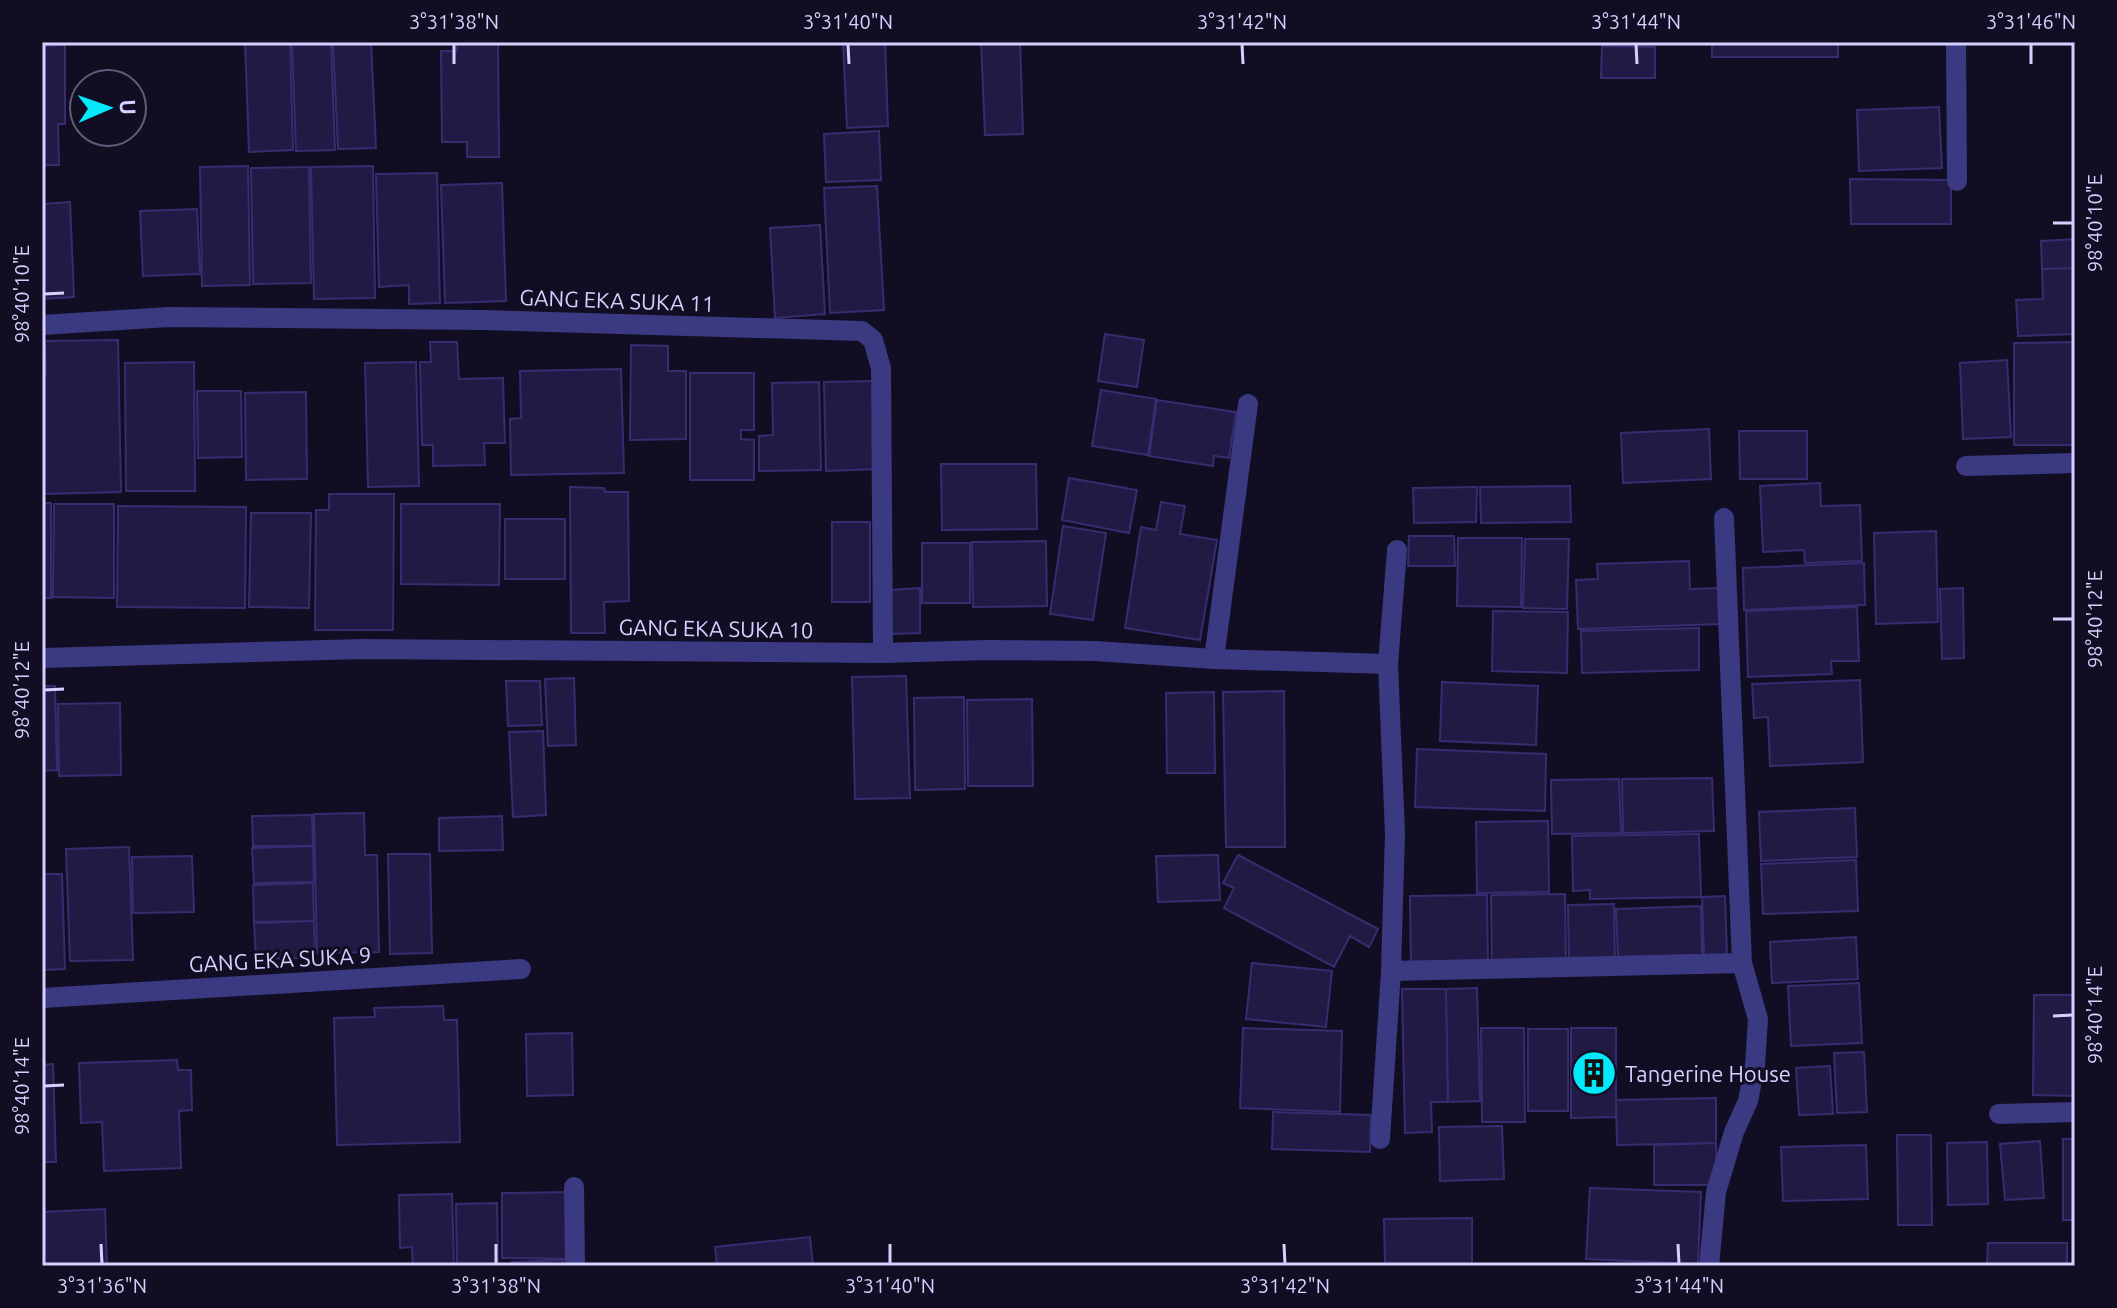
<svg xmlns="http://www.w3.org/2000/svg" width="2117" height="1308" viewBox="0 0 2117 1308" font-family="Ubuntu,sans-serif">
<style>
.building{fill:#211a44;stroke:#382c70;stroke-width:2}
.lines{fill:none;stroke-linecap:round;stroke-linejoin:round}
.service{stroke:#3a3982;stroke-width:20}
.minor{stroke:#3a3982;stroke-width:20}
.ticks{fill:none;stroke:#d4d0ff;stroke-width:3}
.labels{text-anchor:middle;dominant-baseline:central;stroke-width:6;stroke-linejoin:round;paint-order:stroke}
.street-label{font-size:22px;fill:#d4d0ff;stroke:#110e23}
.poi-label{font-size:22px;fill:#d4d0ff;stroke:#110e23;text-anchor:start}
.neatline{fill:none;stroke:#d4d0ff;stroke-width:3}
.ticks-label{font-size:20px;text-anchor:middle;fill:#d4d0ff}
</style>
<rect width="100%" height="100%" fill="#110e23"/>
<path class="building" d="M42,42H45V46L65,45V124H58L59,165H42Z
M245,42H290L293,150L249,152Z
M292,42H331L335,150L296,151Z
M333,42H371L376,148L338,149Z
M457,42H498L499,157H467V142H442L441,51H457Z
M843,42H885L888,126L847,128Z
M981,42H1020L1023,134L985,135Z
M1712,42H1838V57H1712Z
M1602,46L1655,47V78H1601Z
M1939,107L1942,168L1859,171L1857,110Z
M879,131L881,180L826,182L824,134Z
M248,166L250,285L202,286L200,167Z
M373,166L375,298L314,299L311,167Z
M309,167L311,283L253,284L251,168Z
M437,173L440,303L409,304V285L379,287L376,174Z
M1850,179L1951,180V224H1851Z
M502,183L506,301L445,303L441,185Z
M877,186L884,310L830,313L824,188Z
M70,202L74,297L42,299V204Z
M197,209L200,274L143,276L140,211Z
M820,225L825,314L775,318L770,228Z
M2075,239V268L2042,269L2041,241Z
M2075,268V334L2018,336L2016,300L2043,299L2042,269Z
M1105,334L1144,340L1137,387L1098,381Z
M118,340L121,492L42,494V376H46L45,341Z
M430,342H457L459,379L503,378L505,443H484L485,465L433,466V445H422L420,362H431Z
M2075,342V445H2014V343Z
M631,345L668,346V371H686V439L630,440Z
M2007,360L2011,437L1963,439L1960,363Z
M194,362L195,491H126L125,363Z
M416,362L419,486L368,487L365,363Z
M621,369L624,473L511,475L510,419L521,418L520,371Z
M690,373H754V430H741V439L754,440V480H690Z
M875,381L877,469L826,471L824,382Z
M819,382L821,470L759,471V436L773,435L772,383Z
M1101,390L1156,399L1148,455L1092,446Z
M197,391H241L242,457L198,458Z
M306,392L307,479L246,480L245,393Z
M1157,400L1236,412L1229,458L1214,456L1213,466L1149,456Z
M1709,429L1711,479L1623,483L1621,433Z
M1739,431H1807V479H1740Z
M941,464H1036L1037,529L942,530Z
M1069,478L1137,490L1129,533L1062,520Z
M1820,483L1821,506L1860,505L1862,561L1805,563L1804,550L1763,552L1760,486Z
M1570,486L1571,522L1481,523L1480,487Z
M570,487L604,488L605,492H628L629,601L604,602L605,633H571Z
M1477,487L1476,522L1414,523L1413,488Z
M329,494H394L393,630H315L316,510H329Z
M1161,502L1185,506L1180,534L1217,540L1200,640L1125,628L1141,527L1156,530Z
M42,503H51V598H42Z
M54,504H114V598L53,597Z
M401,504H500L499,585L401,584Z
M118,506L246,507L245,608L117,607Z
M251,513H311L309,608L249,607Z
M505,519H565V579H505Z
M832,522H870V602H832Z
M1063,526L1106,533L1093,620L1050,614Z
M1936,531L1938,622L1876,624L1874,533Z
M1409,536H1454L1455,566H1408Z
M1458,538H1522L1521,607L1457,606Z
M1525,539H1569L1567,609L1523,608Z
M1046,541L1047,606L973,607L972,542Z
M922,543H970V603H922Z
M1689,561L1690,589L1720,588L1721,624L1578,629L1576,580L1598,579L1597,564Z
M1864,563L1865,605L1744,610L1743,568Z
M920,588V633L891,634L890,590Z
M1963,588L1964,658L1942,659L1940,589Z
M1857,607L1859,661H1831L1832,674L1748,677L1746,611Z
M1493,611L1568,612L1567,673L1492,671Z
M1699,628V670L1582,673L1581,631Z
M906,676L910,798L855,799L852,677Z
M574,678L576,745L548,746L545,679Z
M1860,680L1863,762L1770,766L1768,717L1754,718L1752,684Z
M506,681H540L542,725L508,726Z
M1442,682L1538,686L1536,745L1440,741Z
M42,686H55L57,770L42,771Z
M1284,691L1285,847H1226L1223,692Z
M1214,692L1215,773H1167L1166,693Z
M964,697L965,789L915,790L914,698Z
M1032,699L1033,786H968L967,700Z
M120,703L121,775L59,776L58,704Z
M543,731L546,815L513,817L509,732Z
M1417,749L1546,754L1545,811L1415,807Z
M1712,778L1714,831L1623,833L1622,779Z
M1619,779L1621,833L1552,834L1551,780Z
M1855,808L1857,857L1761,861L1759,812Z
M364,813L365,855H377L379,952L317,953L314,814Z
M312,815L313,846H253L252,816Z
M502,816L503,850L439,851V818Z
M1548,821L1549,892L1477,893L1476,822Z
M1699,834L1701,897L1590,899V890L1573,891L1572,836Z
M313,846L314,882L254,883L252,848Z
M129,847L133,960L70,961L66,849Z
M388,854H430L432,953L390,954Z
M1218,855L1220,900L1158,902L1156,856Z
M1238,855L1378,929L1369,947L1350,936L1334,967L1224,908L1234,888L1223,883Z
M192,856L194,912L133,913L132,857Z
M1856,860L1858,911L1763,914L1761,864Z
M42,874H62L65,969L42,970Z
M313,883L314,921L254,922L253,885Z
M1565,894L1566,967L1492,968L1491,895Z
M1487,895L1488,965L1411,966L1410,896Z
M1725,896L1727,955H1704L1702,897Z
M1614,904L1615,964L1569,965L1568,905Z
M1701,906L1702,955L1618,957L1616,909Z
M314,921L315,958L256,959L254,923Z
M1856,937L1858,979L1772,983L1770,942Z
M1252,963L1332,971L1326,1027L1246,1019Z
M1859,983L1862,1043L1791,1046L1788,986Z
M1477,988L1480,1101L1448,1102L1446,989Z
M1402,989H1446L1448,1102H1431L1432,1132L1405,1133Z
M2034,995H2075V1096L2033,1095Z
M443,1006L444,1020H457L460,1142L337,1145L334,1018L375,1017L374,1008Z
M1243,1028L1342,1031L1340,1112L1240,1108Z
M1481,1028H1524L1525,1122H1482Z
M1571,1028H1616V1117L1571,1118Z
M1528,1029H1568V1111H1528Z
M572,1033L573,1095L527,1096L526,1034Z
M1864,1052L1867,1112L1837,1113L1834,1053Z
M177,1060L178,1070H191L192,1110L179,1111L181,1168L104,1171L102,1122L81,1123L79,1063Z
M53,1064L56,1162H42V1065Z
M1830,1066L1833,1114L1799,1115L1796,1068Z
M1716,1098V1143L1617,1145L1616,1100Z
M1273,1112L1371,1115L1370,1152L1272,1149Z
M1502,1126L1504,1179L1440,1181L1439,1127Z
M1897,1135H1931L1932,1225H1898Z
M2063,1139H2075V1220H2063Z
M2040,1141L2044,1198L2005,1200L2000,1144Z
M1987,1142L1988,1204L1948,1205L1947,1143Z
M1716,1143L1717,1185H1654V1145Z
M1866,1145L1868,1199L1783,1201L1781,1147Z
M1590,1188L1701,1192L1698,1264L1586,1259Z
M572,1192L571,1259L502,1258V1193Z
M452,1194L454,1266H413L412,1247L400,1248L399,1195Z
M497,1203L498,1266H457L456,1204Z
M105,1209L107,1266H42V1212Z
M1472,1218V1266H1385L1384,1219Z
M810,1237L813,1266H717L715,1247Z
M1988,1243H2067V1266H1987Z
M563,1260L564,1266H513L512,1262Z"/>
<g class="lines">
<path class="service" d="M1214,659L1248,404
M1380,1139L1391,971"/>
<path class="minor" d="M1956,42L1957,181
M42,325L169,317L482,320L862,331L873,340L881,368L883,653
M1966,466L2075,463
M1397,550L1388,664L1395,833L1391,971L1742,963
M42,658L363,649L883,653L987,650L1095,651L1214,659L1388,664
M42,998L521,969
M1999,1114L2075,1112
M574,1187L575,1266
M1709,1266L1716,1192L1734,1132L1748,1101L1755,1065L1758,1019L1742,963L1724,518"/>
</g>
<path class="ticks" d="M454,44V64M848,44L849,64M1242,44L1243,64M1636,44L1637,64M2031,44V64M2053,223H2073M44,294L64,293M2053,619H2073M44,690L64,689M2053,1016L2073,1015M44,1086L64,1085M101,1244L102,1264M496,1244V1264M890,1244V1264M1284,1244L1285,1264M1678,1244L1679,1264"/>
<defs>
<g id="building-disc" transform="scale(2.3)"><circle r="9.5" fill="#01e9fa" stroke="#110e23"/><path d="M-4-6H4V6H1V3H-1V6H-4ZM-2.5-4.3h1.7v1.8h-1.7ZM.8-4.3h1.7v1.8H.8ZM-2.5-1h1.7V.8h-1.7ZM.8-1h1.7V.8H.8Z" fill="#111"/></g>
</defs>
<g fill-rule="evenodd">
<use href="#building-disc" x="1594" y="1073"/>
</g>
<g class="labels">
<g class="street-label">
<text transform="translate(617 300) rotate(2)">GANG EKA SUKA 11</text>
<text transform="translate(716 628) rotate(1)">GANG EKA SUKA 10</text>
<text transform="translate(280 959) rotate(-3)">GANG EKA SUKA 9</text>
</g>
<g class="poi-label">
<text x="1625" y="1073">Tangerine House</text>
</g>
</g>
<rect width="2117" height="1308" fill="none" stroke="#110e23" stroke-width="88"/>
<g transform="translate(108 108) rotate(88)"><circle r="38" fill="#110e23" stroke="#5f5c7b" stroke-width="2"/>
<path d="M0-6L14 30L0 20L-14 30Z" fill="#01e9fa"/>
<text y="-12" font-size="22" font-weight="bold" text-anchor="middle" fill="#d4d0ff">U</text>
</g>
<rect x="44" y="44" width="2029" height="1220" class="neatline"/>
<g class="ticks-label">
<text x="454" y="29">3°31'38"N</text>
<text x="848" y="29">3°31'40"N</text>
<text x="1242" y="29">3°31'42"N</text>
<text x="1636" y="29">3°31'44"N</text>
<text x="2031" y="29">3°31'46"N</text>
<text transform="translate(2095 223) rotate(-90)" y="7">98°40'10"E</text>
<text transform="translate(22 294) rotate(-90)" y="7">98°40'10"E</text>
<text transform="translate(2095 619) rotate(-90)" y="7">98°40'12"E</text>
<text transform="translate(22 690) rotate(-90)" y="7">98°40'12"E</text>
<text transform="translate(2095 1015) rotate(-90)" y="7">98°40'14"E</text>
<text transform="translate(22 1086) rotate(-90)" y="7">98°40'14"E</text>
<text x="102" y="1293">3°31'36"N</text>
<text x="496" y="1293">3°31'38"N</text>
<text x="890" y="1293">3°31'40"N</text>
<text x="1285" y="1293">3°31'42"N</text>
<text x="1679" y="1293">3°31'44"N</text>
</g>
</svg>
